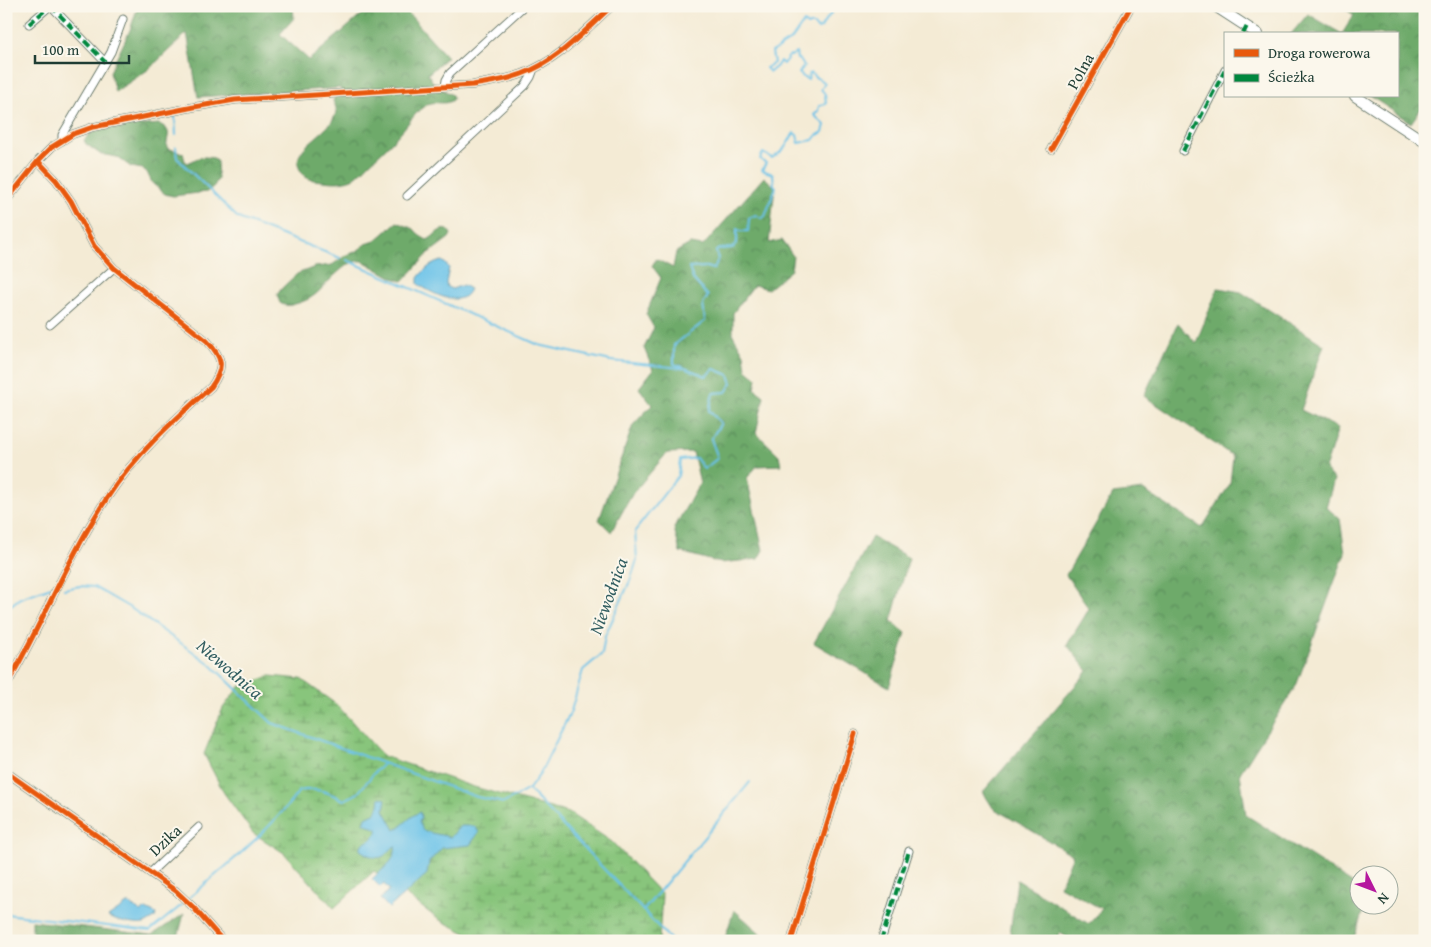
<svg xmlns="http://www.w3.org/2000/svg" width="1431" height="947" viewBox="0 0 1431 947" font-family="'Gentium Book Plus',serif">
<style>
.forest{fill:url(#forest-crowns);stroke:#467450}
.wetland{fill:url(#wetland-marsh);stroke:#548158}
.water{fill:#6bc2e8;stroke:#45808e}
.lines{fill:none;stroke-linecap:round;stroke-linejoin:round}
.stream{stroke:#6bc2e8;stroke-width:2}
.street-casing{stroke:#6a7a6c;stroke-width:9}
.secondary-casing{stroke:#6a7a6c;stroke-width:12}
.street{stroke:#fff;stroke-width:7}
.secondary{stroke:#fff;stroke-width:10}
.quiet{stroke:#00873e;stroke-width:4;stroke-dasharray:8 4;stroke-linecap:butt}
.cycleway-casing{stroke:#fbf7ec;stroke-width:8}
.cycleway{stroke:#e8590c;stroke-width:5}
.labels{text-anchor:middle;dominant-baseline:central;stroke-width:4;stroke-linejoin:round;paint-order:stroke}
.street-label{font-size:16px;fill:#1f3d34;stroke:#fbf7ec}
.water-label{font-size:18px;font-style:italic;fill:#325e61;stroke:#fbf7ec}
</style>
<defs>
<pattern id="forest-crowns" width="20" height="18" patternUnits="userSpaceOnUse" patternTransform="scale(1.25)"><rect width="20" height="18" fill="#6eaa6b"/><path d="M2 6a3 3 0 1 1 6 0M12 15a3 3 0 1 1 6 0" fill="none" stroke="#5a8c59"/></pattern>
<pattern id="wetland-marsh" width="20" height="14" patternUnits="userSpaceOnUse" patternTransform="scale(1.25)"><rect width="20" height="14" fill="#88c57b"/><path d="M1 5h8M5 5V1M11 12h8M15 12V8" fill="none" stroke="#6fa166"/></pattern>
</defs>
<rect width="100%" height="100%" fill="#fbf7ec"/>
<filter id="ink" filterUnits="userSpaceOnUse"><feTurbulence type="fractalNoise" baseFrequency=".02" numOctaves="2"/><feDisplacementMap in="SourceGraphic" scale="10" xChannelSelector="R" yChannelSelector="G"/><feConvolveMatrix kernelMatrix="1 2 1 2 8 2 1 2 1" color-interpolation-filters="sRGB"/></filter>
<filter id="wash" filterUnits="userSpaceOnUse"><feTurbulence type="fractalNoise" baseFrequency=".0096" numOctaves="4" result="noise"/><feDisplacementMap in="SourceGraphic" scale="20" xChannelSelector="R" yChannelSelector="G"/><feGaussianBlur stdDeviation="1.12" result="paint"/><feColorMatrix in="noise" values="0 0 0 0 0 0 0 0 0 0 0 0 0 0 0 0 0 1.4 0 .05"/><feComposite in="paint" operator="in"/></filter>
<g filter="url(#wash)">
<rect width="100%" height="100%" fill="#f4ebd5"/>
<path class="forest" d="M138,6H293L294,18L280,34L309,60L372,6H402L447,57L428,74L434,84L452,95L453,99C444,108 434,97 422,108C413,115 407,126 399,134C390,145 379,154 369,164C364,169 359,175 352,179C342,183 332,182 322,181C314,180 306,180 302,173C284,148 332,135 336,112C337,108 335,105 333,101L335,97L339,95L341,88L198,97L187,33L149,69L115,92L110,72L130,30Z
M1341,6H1425V103L1411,123L1370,96H1397V34H1291L1308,14L1342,34L1354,15Z
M159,124C175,131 165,138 167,148L183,153L185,161L188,163C199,157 201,156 214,158L217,162L218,179L214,186L207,192L173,196L165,194L152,183L147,172L143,169L131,167L117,157L100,154L86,144L84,140C86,138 89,134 93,132C106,125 142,126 159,124Z
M764,177L775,187L769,243L782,240L793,256L791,270L768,289L754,285L733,313V335L744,354L746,369L757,378L755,389L764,396L756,433L779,455L781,465L757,466L747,478L763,550L758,559L721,563L680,552L674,528L700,483L693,452L667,453L633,493L611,532L599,520L633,425L652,405L639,388L653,370L644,348L654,328L646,314L661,278L652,266L656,259L673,268L676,252L690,244L703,246Z
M397,222L414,229L420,236L427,240C435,237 438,227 448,230L451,234L449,238L429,253L403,281L393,278L363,261C346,258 328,284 316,294C310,299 303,302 295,304C290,306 285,306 280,303L277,295L282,288L297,274L315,267L332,265L345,256L357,251L366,244L375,241Z
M1218,288L1241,292L1324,345L1301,410L1338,428L1325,469L1334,480L1326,507L1340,519L1345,553L1296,686L1240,773L1246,815L1358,887V904L1365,905L1353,941H1073L1060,933L1057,941H1018L1010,934L1017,880L1089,924L1102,909L1060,886L1073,855L993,808L983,792L1088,671L1067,645L1089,609L1066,575L1113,494L1143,490L1202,528L1230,484L1233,456L1144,396L1178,323L1196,343Z
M872,537L909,558L891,621L906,633L889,687L814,643Z
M734,910L769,941H724Z
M184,914L177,941H32V921L152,935Z"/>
<path class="wetland" d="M270,676L301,679L337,705L383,756L474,787L569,813L612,842L662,895L659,941H481L438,919L374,871L334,908L284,853L253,833L224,793L204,754L223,708L239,687Z"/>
<path class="water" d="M442,261L445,263L449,268L446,283L447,287L452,289L463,285L470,289C462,310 431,293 418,284V278C424,270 431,263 442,261Z
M380,797L386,799L384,810L395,830C404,825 410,816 420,812L421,817L419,822L423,830L431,833L451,837L460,826H474L479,832L470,845L442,848L429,862L427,874L389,908L380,899L389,890L384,884L380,887L372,879C381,870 398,860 395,846C392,848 390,851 386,854C378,862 368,855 360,850L362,844L372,839L377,833V829L364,823L366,817L376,812L379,805Z
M127,904H130L141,912L146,909L156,914L155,918C151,920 147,923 144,924C136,926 115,921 108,917Z"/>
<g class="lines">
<path class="stream" d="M175,116L176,135
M176,147L177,158L238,218L340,258
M347,260L539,345L611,361L682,368
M64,589L80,586L94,587L132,609L209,663L272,723L477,797L504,803L529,789L540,774L571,711L583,670L602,654L605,636L630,581L637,560L635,531L678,476L680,460L696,458L704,469L718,458L711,439L721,423L709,411L713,393L726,392L732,383L729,375L714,369L706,376L674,364V345L705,321L703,304L708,296L693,279L689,268L706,267L714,269L718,259L716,251L719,249L733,248L737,242V229L740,231H748L749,218L756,215L761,218L765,216L776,187L774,185L773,174L762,170L766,163L760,159L763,153L772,158C786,150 786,145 794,133L797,135L799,143L813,140L816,136L823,132L825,125L814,115L818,111L819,106L826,104L825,94L821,89L825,83C821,78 817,81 811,73L809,74L808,80L802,76L799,73L804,66L800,60L797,59L796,53L791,56L790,55L783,64L780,61L777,66L770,72L766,68L774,63L772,52L792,39L804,22L807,25H814L817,29L821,28L823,24L832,12V7L833,6
M6,609L20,598L51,587
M529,790L672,941
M190,897C228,864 269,832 299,791C318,787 327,792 344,800L358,793L374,773L383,764
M643,911L750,782
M6,914L150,931L182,905"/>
</g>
</g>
<g filter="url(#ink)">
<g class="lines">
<g class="street-casing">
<path id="street" d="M51,6L105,62
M29,24L50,6
M445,86L446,80L450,73L524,6
M62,141V135L111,52L123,19
M1051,149L1131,6
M1183,151L1225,70
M407,196L525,86L531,77L534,69
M6,201L38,161L52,147L73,134L93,127L194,107L235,100L473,85C490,82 506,80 522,74C557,62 584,31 612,6
M50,325L114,268
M6,686C42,625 68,557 107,498C135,455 173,421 211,387C225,367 223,358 207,341L114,268L94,246L71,201L56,180L38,161
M6,772L176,891L193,907L223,941
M150,873L199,827
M791,941L855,734
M881,941L909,851"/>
</g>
<g class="secondary-casing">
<path id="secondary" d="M1215,6L1258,34
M1355,96L1425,142"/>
</g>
<use href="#street" class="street"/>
<use href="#secondary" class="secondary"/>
<path class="quiet" d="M51,6L105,62
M29,24L50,6
M1243,34L1247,26
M1183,151L1225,70
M881,941L909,851"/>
<g class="cycleway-casing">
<path id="cycleway" d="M1051,149L1131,6
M6,201L38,161L52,147L73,134L93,127L194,107L235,100L473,85C490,82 506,80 522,74C557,62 584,31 612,6
M6,686C42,625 68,557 107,498C135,455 173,421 211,387C225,367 223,358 207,341L114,268L94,246L71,201L56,180L38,161
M6,772L176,891L193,907L223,941
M791,941L855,734"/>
</g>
<use href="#cycleway" class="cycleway"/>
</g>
</g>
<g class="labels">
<g class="street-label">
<text transform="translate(1080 71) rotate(-61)">Polna</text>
<text transform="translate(165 840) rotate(-43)">Dzika</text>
</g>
<g class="water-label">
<text transform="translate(608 596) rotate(-70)">Niewodnica</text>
<text transform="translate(230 669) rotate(41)">Niewodnica</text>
</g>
</g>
<rect width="1431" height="947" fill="none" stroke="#fbf7ec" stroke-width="25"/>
<rect x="1224" y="32" width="175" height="65" fill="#fbf7ec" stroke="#a3ada2"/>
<rect x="1234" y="49" width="25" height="8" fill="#e8590c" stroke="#a3ada2"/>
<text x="1268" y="58" font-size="15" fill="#1f3d34">Droga rowerowa</text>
<rect x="1234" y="74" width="25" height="8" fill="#00873e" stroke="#a3ada2"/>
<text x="1268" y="82" font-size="15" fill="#1f3d34">Ścieżka</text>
<g transform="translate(1374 890) rotate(132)"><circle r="24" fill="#fbf7ec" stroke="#a3ada2"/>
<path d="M0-4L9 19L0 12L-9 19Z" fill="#b5179e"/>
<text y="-8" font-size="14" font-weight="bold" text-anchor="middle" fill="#1f3d34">N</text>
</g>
<path d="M35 55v8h94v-8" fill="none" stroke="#1f3d34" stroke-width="2.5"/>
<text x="42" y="55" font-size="15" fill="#1f3d34" stroke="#fbf7ec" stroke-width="4" paint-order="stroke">100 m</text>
</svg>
